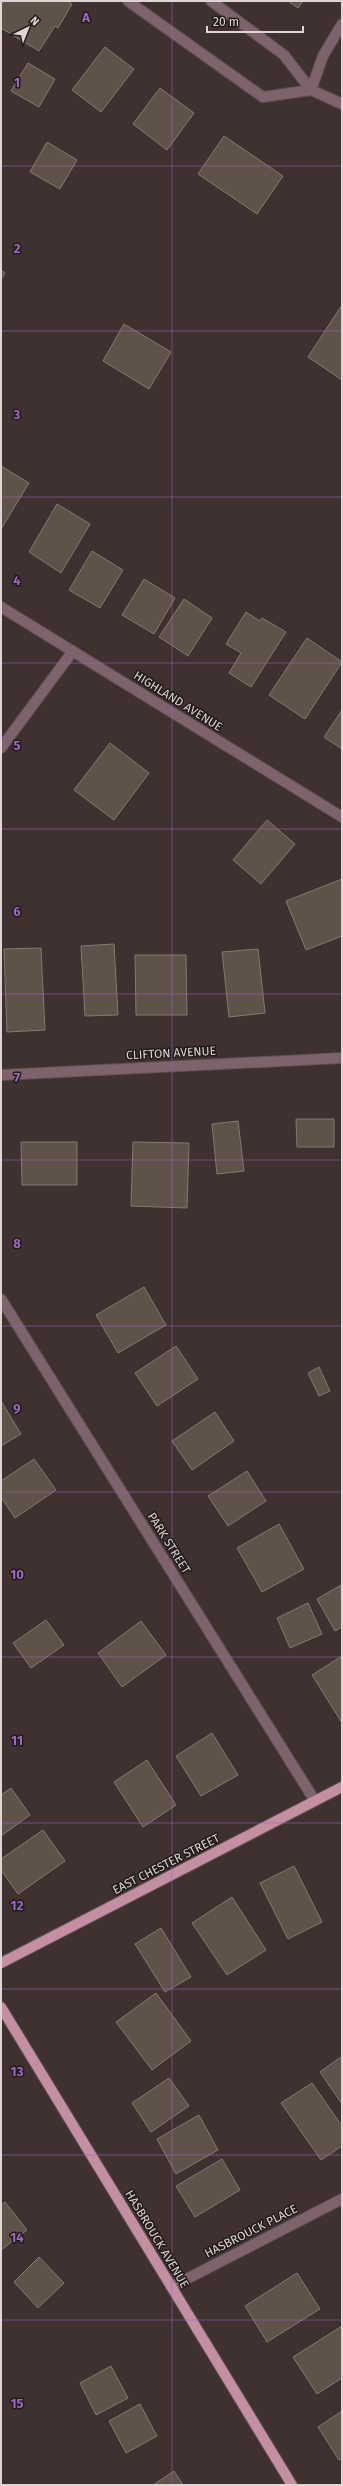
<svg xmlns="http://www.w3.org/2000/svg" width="343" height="2486" viewBox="0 0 343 2486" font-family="'Fira Sans',sans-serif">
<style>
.building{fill:#5e5249;stroke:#857970}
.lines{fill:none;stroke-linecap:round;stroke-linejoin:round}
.minor-casing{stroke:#5c4f4e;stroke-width:12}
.major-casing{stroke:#5c4f4e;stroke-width:12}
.minor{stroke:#7e636c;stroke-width:10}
.major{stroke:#c48fa2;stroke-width:10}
.grid{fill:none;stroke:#9e67c6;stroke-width:1;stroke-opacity:0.55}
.labels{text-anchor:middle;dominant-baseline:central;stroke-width:3;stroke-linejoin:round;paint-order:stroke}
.street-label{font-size:12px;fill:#ded5d4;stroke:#211b1a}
.grid-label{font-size:13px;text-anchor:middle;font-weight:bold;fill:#9e67c6;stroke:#211b1a;stroke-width:3;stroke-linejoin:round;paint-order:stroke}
</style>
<rect width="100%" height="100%" fill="#3f3130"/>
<path class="building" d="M4,1H67L72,4L58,28L55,26L39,51L1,28V5Z
M288,1H303L298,8Z
M105,47L134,69L101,112L72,90Z
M28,63L55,79L39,107L11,91Z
M160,88L194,113L167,150L133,124Z
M224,136L283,176L257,214L198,174Z
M47,142L77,160L60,189L30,172Z
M1,270L5,273L1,280Z
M342,305V380L308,357Z
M124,324L171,352L149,389L103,361Z
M1,466L29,483L1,529Z
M57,504L90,524L61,573L29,552Z
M92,551L123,570L100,608L69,590Z
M144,579L175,598L154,634L122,615Z
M184,599L212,618L188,656L159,637Z
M246,612L260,621L262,618L286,632L251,687L229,673L241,653L226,644Z
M307,638L342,662L305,719L269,695Z
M342,710V749L324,737Z
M110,743L149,773L114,820L74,790Z
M267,820L295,844L261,884L233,860Z
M342,879V936L306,950L286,901Z
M114,944L118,1015L85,1016L81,946Z
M41,948L45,1030L7,1032L4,949Z
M258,949L265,1013L229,1017L222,952Z
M135,955H186L187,1015H136Z
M296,1119H334V1147H297Z
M238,1121L244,1171L217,1174L212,1124Z
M21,1142H77V1185H22Z
M133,1142L189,1143L187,1208L131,1206Z
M144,1287L166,1325L118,1353L96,1315Z
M176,1346L198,1379L157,1406L135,1373Z
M319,1367L330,1391L319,1396L308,1373Z
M1,1401L21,1434L1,1446Z
M215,1412L234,1441L192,1470L172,1441Z
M34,1459L56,1490L15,1518L1,1497V1481Z
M247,1471L266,1501L228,1526L208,1496Z
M279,1524L304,1569L262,1592L237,1548Z
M341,1585L342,1627L335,1631L317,1599Z
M308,1603L322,1634L290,1648L277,1618Z
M46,1620L64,1645L31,1668L13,1643Z
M141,1621L166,1655L122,1687L98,1653Z
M342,1656V1723L312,1675Z
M212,1733L238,1775L201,1796L176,1756Z
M147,1760L176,1805L143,1827L114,1782Z
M11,1788L30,1815L1,1836V1795Z
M43,1830L65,1861L18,1894L1,1870V1859Z
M294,1866L322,1922L288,1939L260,1883Z
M232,1897L266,1950L227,1975L192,1923Z
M161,1928L191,1977L165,1992L135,1944Z
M156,1993L191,2041L152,2070L116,2022Z
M342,2056V2104L320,2072Z
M169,2078L189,2106L151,2132L132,2103Z
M312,2083L342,2126V2146L321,2160L281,2103Z
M199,2115L218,2150L176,2174L157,2139Z
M222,2159L240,2190L195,2217L176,2186Z
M5,2202L27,2230L1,2250V2205Z
M39,2257L64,2283L38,2308L14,2282Z
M297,2273L320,2309L267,2342L245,2306Z
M342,2326V2378L317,2394L293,2357Z
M111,2366L128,2398L96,2415L80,2383Z
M140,2404L157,2436L126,2453L109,2421Z
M342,2411V2458L339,2460L318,2427Z
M174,2471L183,2485H153Z"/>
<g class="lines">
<g class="minor-casing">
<path id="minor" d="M128,1L263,97L311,90
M211,1L284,55L311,90L342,104
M311,90L323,56L342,24
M1,607L342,817
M1,748L73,651
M1,1075L342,1058
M1,1299L315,1801
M171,2287L342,2199"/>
</g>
<g class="major-casing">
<path id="major" d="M1,1963L342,1787
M1,2007L292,2485"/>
</g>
<use href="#minor" class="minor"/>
<use href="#major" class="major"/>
</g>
<path class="grid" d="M172,1V2485M1,166H342M1,331H342M1,497H342M1,663H342M1,829H342M1,994H342M1,1160H342M1,1326H342M1,1492H342M1,1657H342M1,1823H342M1,1989H342M1,2155H342M1,2320H342"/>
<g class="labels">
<g class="street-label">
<text transform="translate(178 701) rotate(32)">HIGHLAND AVENUE</text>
<text transform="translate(171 1053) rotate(-3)">CLIFTON AVENUE</text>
<text transform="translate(169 1543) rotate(58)">PARK STREET</text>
<text transform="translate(166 1864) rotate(-27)">EAST CHESTER STREET</text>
<text transform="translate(251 2231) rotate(-27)">HASBROUCK PLACE</text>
<text transform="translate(157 2239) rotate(59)">HASBROUCK AVENUE</text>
</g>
</g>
<g class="grid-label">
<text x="86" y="22">A</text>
<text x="17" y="87">1</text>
<text x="17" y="253">2</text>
<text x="17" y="419">3</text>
<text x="17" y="585">4</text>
<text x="17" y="750">5</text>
<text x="17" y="916">6</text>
<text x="17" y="1082">7</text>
<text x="17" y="1248">8</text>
<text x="17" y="1413">9</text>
<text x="17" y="1579">10</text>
<text x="17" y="1745">11</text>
<text x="17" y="1910">12</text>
<text x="17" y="2076">13</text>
<text x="17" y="2242">14</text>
<text x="17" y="2408">15</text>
</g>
<rect width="343" height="2486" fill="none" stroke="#ded5d4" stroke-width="4"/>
<g transform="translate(28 28) rotate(43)" stroke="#211b1a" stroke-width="3" paint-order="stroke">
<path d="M0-3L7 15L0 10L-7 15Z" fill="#ded5d4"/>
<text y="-6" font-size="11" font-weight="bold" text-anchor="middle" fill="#ded5d4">N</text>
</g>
<path d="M207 26v6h96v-6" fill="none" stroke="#ded5d4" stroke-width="2"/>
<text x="213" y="26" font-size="12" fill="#ded5d4" stroke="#211b1a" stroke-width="3" paint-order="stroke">20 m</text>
</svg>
